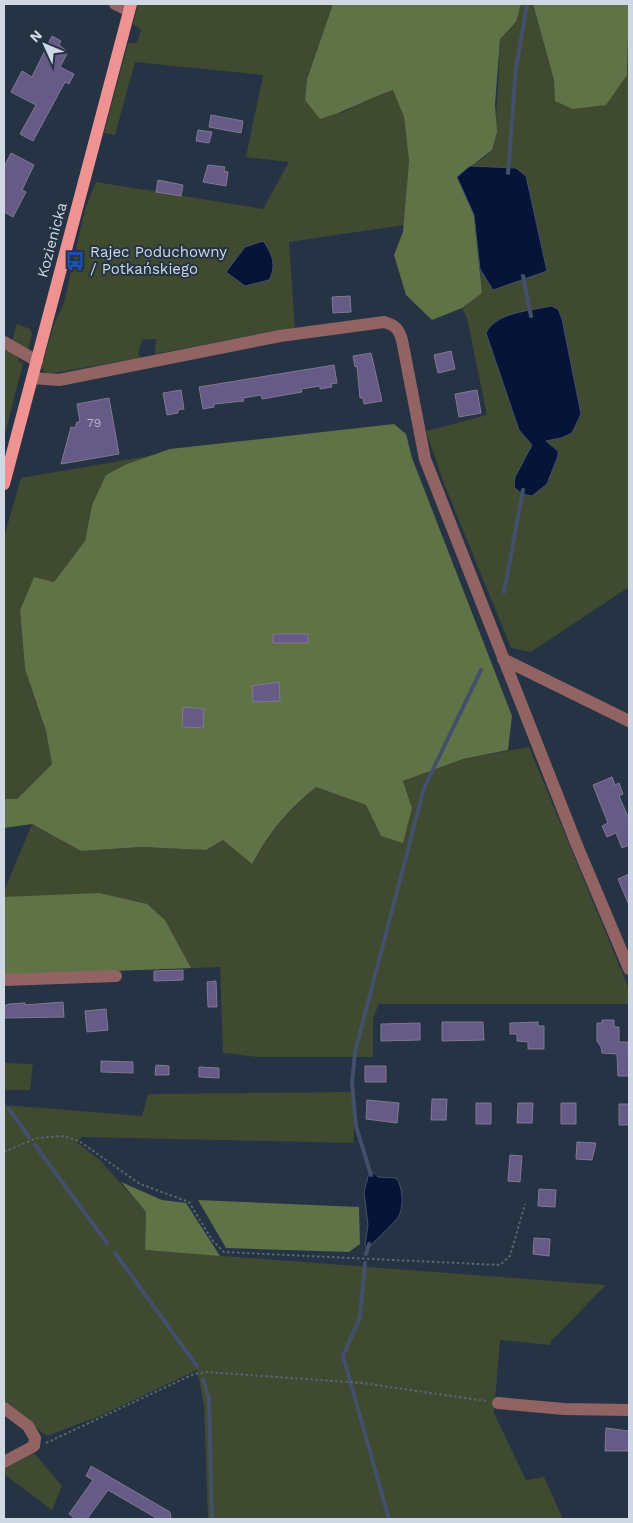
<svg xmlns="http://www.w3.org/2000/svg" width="633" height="1523" viewBox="0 0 633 1523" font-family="'Work Sans',sans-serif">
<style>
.green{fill:#3f4a30}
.forest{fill:#607346}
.water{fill:#061537;stroke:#42506b}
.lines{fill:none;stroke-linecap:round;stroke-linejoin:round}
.stream{stroke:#42506b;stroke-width:4}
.building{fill:#665a86;stroke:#7f7991}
.path{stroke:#586574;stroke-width:2;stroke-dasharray:2.5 2.5;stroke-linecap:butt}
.minor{stroke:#916463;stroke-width:12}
.major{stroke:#ee9292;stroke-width:12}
.labels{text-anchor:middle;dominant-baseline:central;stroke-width:4;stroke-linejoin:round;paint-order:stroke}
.number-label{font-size:12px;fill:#b5b8cc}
.street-label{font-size:15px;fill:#cfd8e3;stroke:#253344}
.poi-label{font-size:15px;fill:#cfd8e3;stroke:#253344;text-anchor:start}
</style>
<rect width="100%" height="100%" fill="#253344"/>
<path class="green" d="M138,4H333L307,79L305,100L342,113L374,96L393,89L404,117L409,161L404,225L289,242L295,328L155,354L156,339L142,340L138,353L140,358L48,374L41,369L54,324L64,303L85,209L96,182L263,209L289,162L246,157L263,75L135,62L115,135L104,133L128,43H137L141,30L133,24Z
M521,4H533L554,80L556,101L627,75L629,66V587L531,652L511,648L443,481L426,431L487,415L467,318L462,308L482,293L480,269L493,290L516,168L470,166C477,162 487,156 492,150C497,142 499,55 500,39L516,22Z
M17,324L30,329L32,334L28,351L20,352L18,361L23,363L4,438V339L11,344Z
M154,455L127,464L92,505L85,541L54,582L34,577L20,610L25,669L46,731L52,764L17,799H4V537L21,478Z
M529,747L629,989V1004H379L373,1018V1057H258L223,1053L220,967L4,975V891L32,824L81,851L141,847L206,850L223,840L252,864C272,829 286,813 316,787L366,805L381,836L412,808L403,781L463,759Z
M4,1063L33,1064L30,1090H4Z
M353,1092L354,1143L82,1137L77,1143L100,1160L146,1212L145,1250L606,1285L551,1341L550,1345L500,1340L494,1413L526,1480L544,1477L563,1519H208L204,1405L197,1370L100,1416L47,1436L4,1403V1105L142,1116L148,1094Z
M34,1453L62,1486L52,1510L4,1474V1469Z"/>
<path class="forest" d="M333,4H521L516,22L500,39L495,105L497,132L492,150L457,177L474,215L482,293L462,308L432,320L406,295L394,255L403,232L409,161L404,117L393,90C368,98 346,112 320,119L305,100L307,79Z
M533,4H629L627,75L606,105L573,109L555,101L554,80Z
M394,424L406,434L412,458L512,716L508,750L463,759L403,781L412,808L403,843L381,836L366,805L316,787C286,812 271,830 252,864L223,840L206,850L141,847L81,851L32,824L4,828V799H17L52,764L46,731L25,669L20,610L34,577L54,582L85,541L92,505L106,475L127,464L170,449Z
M99,893L147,904L165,920L191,968L4,975V897Z
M121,1182L162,1200L186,1203L220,1256L145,1250L146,1212Z
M198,1200L359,1207L360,1244L349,1252L226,1248Z"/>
<path class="water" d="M470,166L516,168L526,176L547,271L493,290L480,269L474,215L457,177Z
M263,241C272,253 277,266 269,280L245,286L226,272L245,247Z
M551,306L558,309L562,319L581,414L572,433L561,438L546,441L558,451V456L547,484L532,496L522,494L514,487L515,477L532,445L519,430L486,333C496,312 530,311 551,306Z
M371,1171L378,1177L396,1178C403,1187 404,1205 399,1216C398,1219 371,1245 368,1248L365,1245L368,1225L364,1192L369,1173Z"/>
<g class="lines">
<path class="stream" d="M508,173L516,68L527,4
M523,276L531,316
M504,592L523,490
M9,1109L29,1137
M35,1145L107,1243
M371,1175L356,1126L352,1083L355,1052L424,788L481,670
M115,1253L197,1366
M366,1254L369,1244
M365,1263L360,1317L343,1356L389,1519
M203,1379L209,1399L212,1519"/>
</g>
<path class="building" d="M52,36L61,41L59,45L68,52L60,67L74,74L69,84L65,82L33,141L20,134L36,105L11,92L22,71L32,77Z
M211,115L243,121L241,133L209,127Z
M198,130L212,132L209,143L196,141Z
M11,153L34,165L22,190L26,192L13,217L4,212V167Z
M208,165L225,167L224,171L228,172L226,186L203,182Z
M158,180L183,185L181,196L156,192Z
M350,296L351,312L333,313L332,297Z
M451,351L455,369L438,373L434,355Z
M371,353L382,401L364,404L363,398H360L357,366L355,367L353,356Z
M334,365L337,383L331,384L332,387L320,389V386L301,389L302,392L262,399L261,395L243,398L244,401L214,404V407L203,409L199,387Z
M181,390L184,409L178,410V413L167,415L163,393Z
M477,390L481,413L459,417L455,394Z
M109,398L119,454L61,464L71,427L75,428L77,422H80L77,404Z
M273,634H308V643H273Z
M279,682L280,701L253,702L252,686Z
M183,707L204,709L203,728L182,727Z
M612,777L615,785L619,783L623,794L619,796L629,819V845L622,848L616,833L607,837L602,826L608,823L593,785Z
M629,874V905L618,879Z
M183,970V980L154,981V971Z
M216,981L217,1007H208L207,982Z
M63,1002L64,1017L4,1018V1006L9,1004L25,1003V1005Z
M106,1009L108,1030L87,1032L85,1011Z
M602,1020H614V1027H619V1042H628L629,1076H618L617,1054L602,1053L601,1047L597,1041V1023H602Z
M442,1022H483L484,1040L442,1041Z
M538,1022V1026H544V1049H528V1042L517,1041V1034H510V1023Z
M420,1023V1040L381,1041V1024Z
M101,1061L133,1062V1073L101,1072Z
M156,1065L169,1066V1075H155Z
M365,1066H386V1082H365Z
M199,1067L219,1068V1078L199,1077Z
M432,1099H447L446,1120H431Z
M367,1100L399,1103L397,1123L366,1119Z
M476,1103H491V1124H476Z
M518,1103H533L532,1123H517Z
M561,1103H576V1124H561Z
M619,1104H629V1125H619Z
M577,1142L596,1143L592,1160L576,1159Z
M510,1155L522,1156L520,1182L508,1181Z
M539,1189L556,1190L555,1207L538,1206Z
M534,1238L550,1239L549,1256L533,1254Z
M606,1428L629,1431L628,1451H605Z
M91,1466L170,1512L171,1519H158L108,1490L87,1519H76L69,1514L93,1480L86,1476Z"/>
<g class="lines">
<path class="path" d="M4,1152L37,1138L63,1136L79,1141L140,1184L189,1202L212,1240L224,1252L500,1265L510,1256L525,1204
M46,1443L194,1374L206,1372L362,1383L486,1401"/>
<path class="minor" d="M115,4L129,11
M4,342L37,361
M32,378L59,380L280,336L384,322C395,325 399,329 402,340L425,459L576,843L629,969
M503,659L629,721
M4,980L116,976
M498,1403L564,1409L629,1410
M4,1408L28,1426L35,1438L34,1446L4,1462"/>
<path class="major" d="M4,484L131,4"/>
</g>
<defs>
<g id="bus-bare" transform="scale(1.5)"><path d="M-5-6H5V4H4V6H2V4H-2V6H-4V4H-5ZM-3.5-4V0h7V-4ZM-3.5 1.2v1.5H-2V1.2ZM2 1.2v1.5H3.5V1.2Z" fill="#1a4fb4" stroke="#253344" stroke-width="2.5" paint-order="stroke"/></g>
</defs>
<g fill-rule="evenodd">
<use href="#bus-bare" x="75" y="261"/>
</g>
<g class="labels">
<g class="number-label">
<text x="94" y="423">79</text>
</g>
<g class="street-label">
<text transform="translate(52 240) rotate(-75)">Kozienicka</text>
</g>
<g class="poi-label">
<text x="90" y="252">Rajec Poduchowny<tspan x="90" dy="17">/ Potkańskiego</tspan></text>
</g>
</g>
<rect width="633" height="1523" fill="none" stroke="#cfd8e3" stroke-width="10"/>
<g transform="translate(45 45) rotate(314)" stroke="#253344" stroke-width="4" paint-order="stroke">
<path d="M0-4L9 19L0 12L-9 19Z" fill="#cfd8e3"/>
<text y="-8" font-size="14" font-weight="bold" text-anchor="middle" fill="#cfd8e3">N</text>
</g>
</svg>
